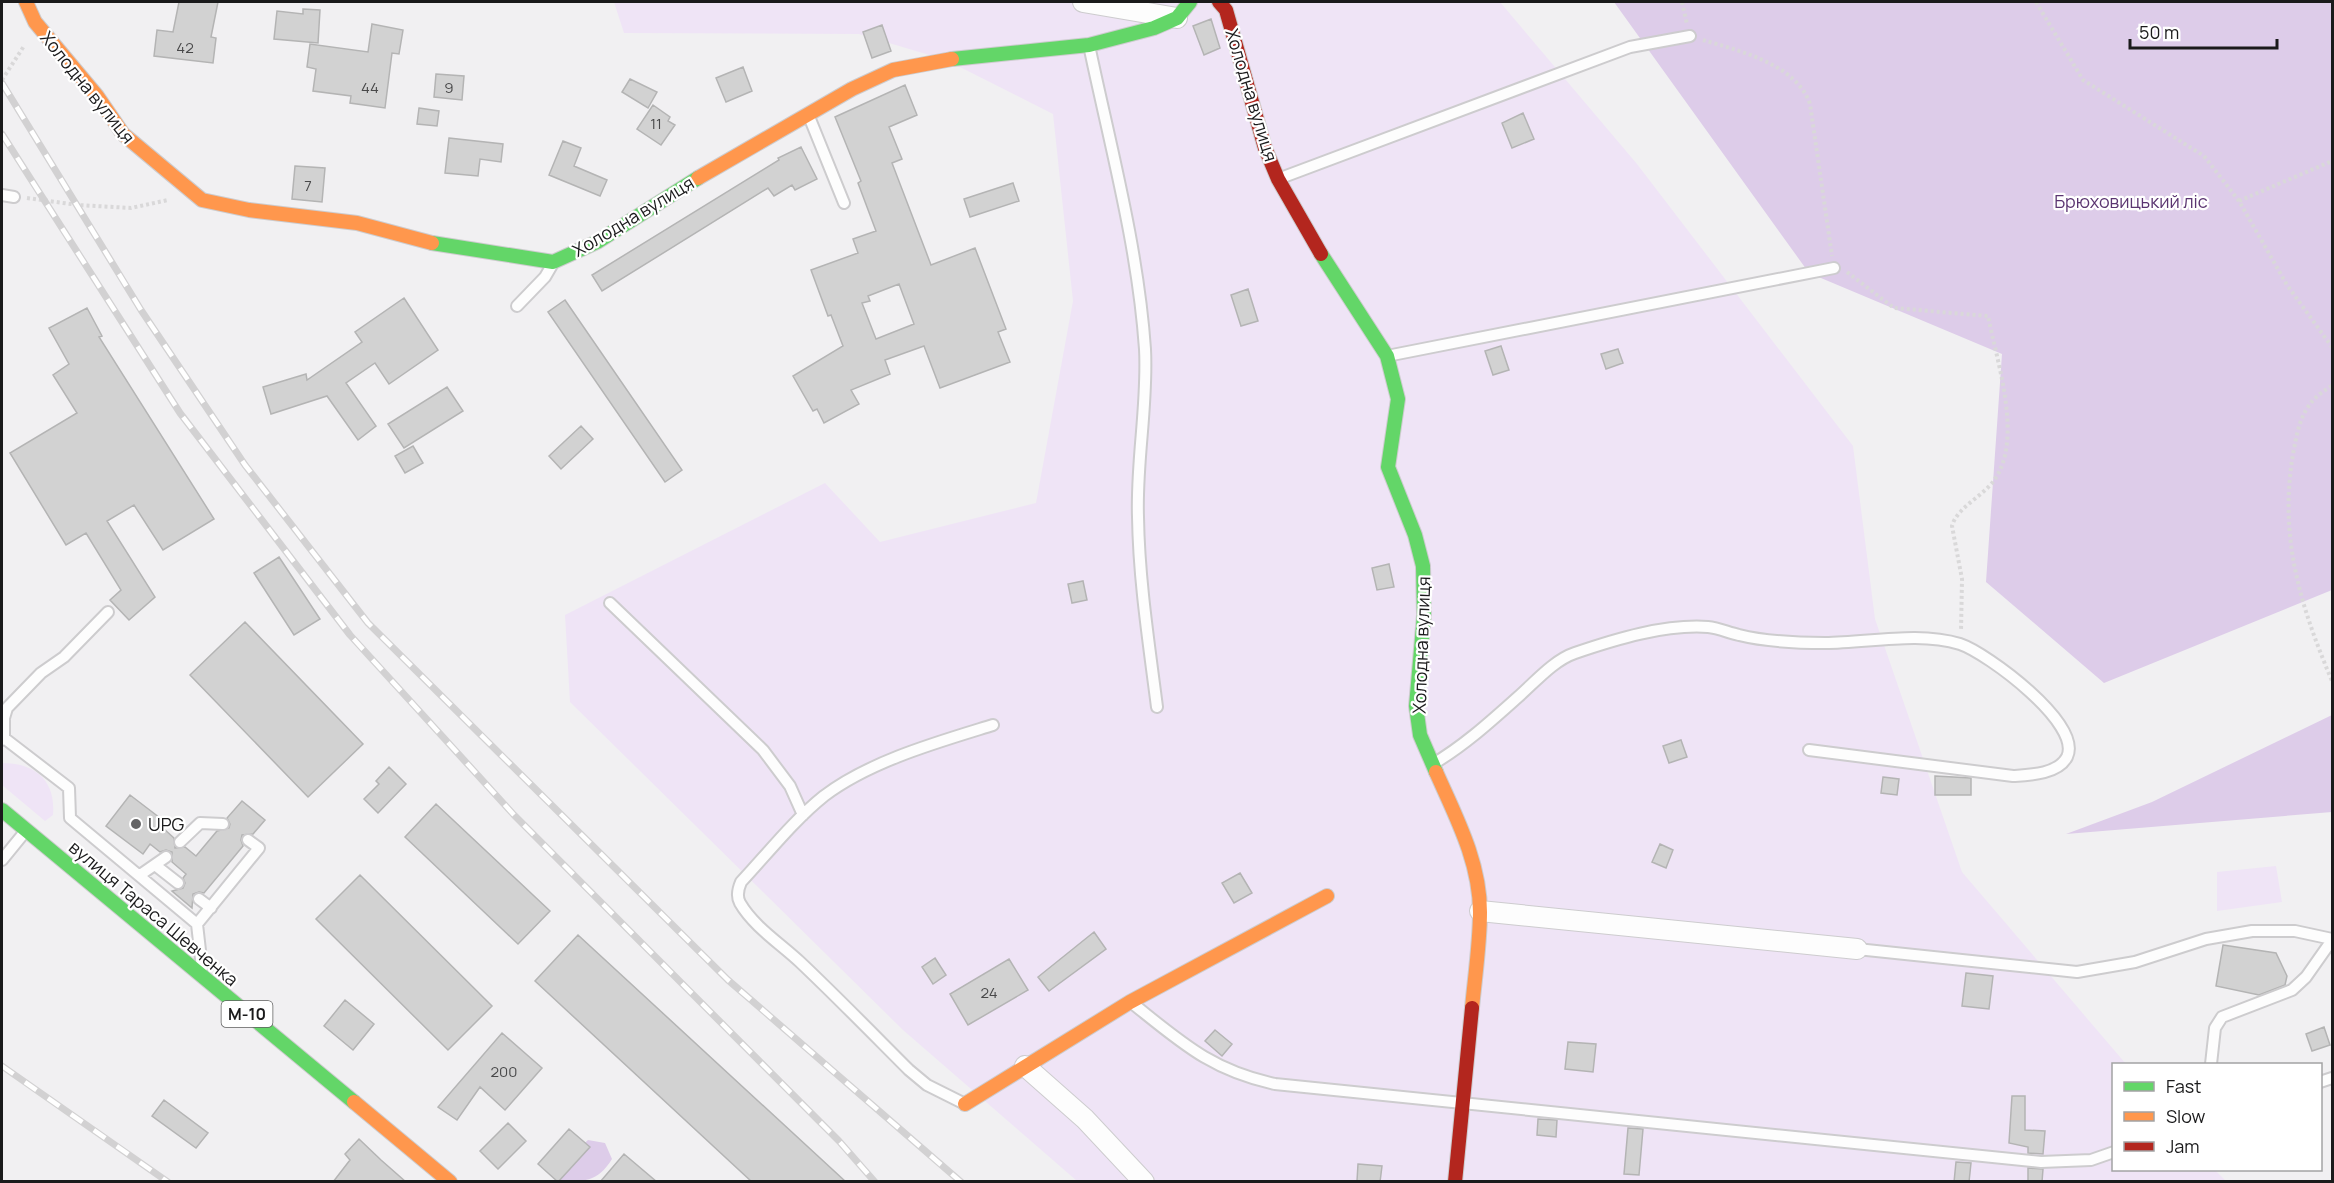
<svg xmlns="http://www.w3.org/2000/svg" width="2334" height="1183" viewBox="0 0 2334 1183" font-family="Manrope,sans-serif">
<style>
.green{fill:#efe4f6}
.forest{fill:#ddcce9}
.building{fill:#d2d2d2;stroke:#b4b4b4;stroke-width:1.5;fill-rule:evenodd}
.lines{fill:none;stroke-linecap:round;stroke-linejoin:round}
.lane-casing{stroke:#cdccce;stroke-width:14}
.street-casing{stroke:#cdccce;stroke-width:22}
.fast-casing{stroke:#cdccce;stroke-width:16}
.slow-casing{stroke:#cdccce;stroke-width:16}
.jam-casing{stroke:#cdccce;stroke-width:16}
.path{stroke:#d9d8d9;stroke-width:4;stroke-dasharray:3 3;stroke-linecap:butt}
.lane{stroke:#fdfdfd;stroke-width:10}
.street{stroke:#fdfdfd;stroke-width:20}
.fast{stroke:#63d668;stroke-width:14}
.slow{stroke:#ff974d;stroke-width:14}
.jam{stroke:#b3261e;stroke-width:14}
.rail-casing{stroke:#d2d1d2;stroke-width:7}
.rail{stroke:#fff;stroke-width:4.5;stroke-dasharray:14;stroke-linecap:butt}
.poi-dot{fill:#656566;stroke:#fff;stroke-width:2}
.labels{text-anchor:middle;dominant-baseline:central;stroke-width:4.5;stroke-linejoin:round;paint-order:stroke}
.number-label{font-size:15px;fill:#484849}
.shield{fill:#fff;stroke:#5f5f5f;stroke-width:1.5}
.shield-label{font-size:16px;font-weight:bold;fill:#1a1a1b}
.street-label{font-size:18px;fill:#1a1a1b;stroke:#fff}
.park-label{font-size:18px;fill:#5b3571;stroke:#fff}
.poi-label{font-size:18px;fill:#1a1a1b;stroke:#fff;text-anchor:start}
</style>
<rect width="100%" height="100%" fill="#f1f0f2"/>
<path class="green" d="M614,2H1500L1637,164L1853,446L1875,619L1962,872L2126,1064H2114V1170H2215L2226,1181H1077L903,1030L570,702L565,615L825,483L880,542L1036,503L1073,301L1053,114L946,60L859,34L624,33Z
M2,763C35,763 56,780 53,815L45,821L2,785Z
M2276,866L2282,902L2217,911V872Z"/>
<path class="forest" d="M1614,2H2332V590L2104,683L1986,582L2002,354L1809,273Z
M2332,715V812L2066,834L2152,802Z
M588,1140L605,1143L612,1159C597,1183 585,1181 554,1182L574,1153Z"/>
<path class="building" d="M179,2H218L211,37L216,38L213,63L154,56L157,30L173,32Z
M303,9L320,10L318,43L274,39L277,11L303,14Z
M1211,19L1220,48L1204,55L1193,26Z
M372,24L403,30L399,54L392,53L385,108L350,103L351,96L313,91L316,69L307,67L310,44L368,52Z
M882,25L891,51L872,58L863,32Z
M743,67L752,91L726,102L716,78Z
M436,74L464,76L462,100L434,97Z
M630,79L657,92L648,108L622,92Z
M905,85L917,115L889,127L902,159L892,163L931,265L975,248L1006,329L998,332L1010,362L940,388L924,346L885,360L890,374L851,390L859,404L824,423L817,409L813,411L793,376L843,346L831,315L828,316L811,270L858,253L853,239L876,231L858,183L861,181L835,117ZM899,284L914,324L876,339L862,303L870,301L868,296Z
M653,105L670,117L668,121L675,125L661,145L637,129Z
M419,108L439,111L437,126L417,124Z
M1523,113L1534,139L1512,148L1502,123Z
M449,138L503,144L501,162L480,159L478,176L445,173Z
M563,141L581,148L574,166L607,180L600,196L549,175Z
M801,147L817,179L795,190L792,185L774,196L768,188L602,291L592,275L779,160L778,158Z
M295,166L325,168L322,202L292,199Z
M1013,183L1019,201L970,217L964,199Z
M1248,289L1258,321L1241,326L1231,295Z
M404,298L438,350L389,384L375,363L346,383L376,426L358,440L327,396L271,414L263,387L306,374L307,380L362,342L355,332Z
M565,300L682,470L665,482L548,312Z
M87,308L102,336L99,337L214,519L163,550L134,505L107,521L155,597L129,620L110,600L121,590L86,533L66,545L10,453L77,413L53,375L69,364L49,328Z
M1501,346L1509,370L1493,375L1485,351Z
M1618,349L1623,363L1606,369L1601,354Z
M447,387L463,411L404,448L388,424Z
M581,426L593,439L561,469L549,456Z
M413,446L423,463L405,473L395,456Z
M279,557L320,619L294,635L254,573Z
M1389,564L1394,587L1377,590L1372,568Z
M1083,581L1087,600L1072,603L1068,584Z
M245,622L363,744L308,797L190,675Z
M1681,740L1687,757L1669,763L1663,746Z
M389,767L406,784L378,813L364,799L379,784L376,781Z
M1935,776L1971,778V795H1935Z
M1883,777L1899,779L1897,795L1881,793Z
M130,795L164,821L163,828L174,838L175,848L185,847L196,856L217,831L229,828L230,824L227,818L242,801L265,820L253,834L242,835L241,840L243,846L204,893L199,892L193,894L192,908L172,891L183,888L185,883L183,878L186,874L172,862V852L166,850L160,852L150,844L143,854L106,826Z
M436,804L550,911L518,944L405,837Z
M1660,844L1673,850L1666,868L1652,862Z
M1240,873L1252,893L1234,903L1222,883Z
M360,875L492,1006L448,1050L316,919Z
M1094,932L1106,949L1049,991L1038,977Z
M578,935L846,1182H752L535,981Z
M2223,945L2276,953L2287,976L2285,985L2259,995L2216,986Z
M935,958L946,975L933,984L922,967Z
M1009,959L1028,990L968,1025L950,994Z
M1966,973L1993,976L1989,1009L1962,1006Z
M345,1000L374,1024L353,1050L324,1026Z
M2324,1027L2330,1045L2312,1051L2306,1034Z
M1215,1030L1232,1044L1222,1056L1205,1041Z
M502,1033L542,1068L505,1110L480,1087L457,1120L438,1107Z
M1568,1042L1596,1044L1593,1072L1565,1069Z
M2012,1096H2025V1130L2045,1131L2043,1154L2028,1153V1147L2009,1143Z
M164,1100L208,1133L196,1148L152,1116Z
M1538,1119L1557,1120L1556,1137L1537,1135Z
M508,1123L526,1141L498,1169L480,1151Z
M1628,1128L1643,1129L1639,1175L1624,1174Z
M569,1129L590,1147L558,1182L538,1164Z
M359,1139L381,1160L406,1182H333L350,1160L345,1154Z
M624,1154L657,1182H600Z
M1956,1162L1971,1163L1969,1182H1954Z
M1358,1164L1382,1166L1380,1182L1357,1181Z
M2028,1168L2043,1169L2042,1182H2028Z"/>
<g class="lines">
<g class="lane-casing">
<path id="lane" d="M1089,45C1110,145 1138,247 1145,349C1148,405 1136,461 1138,517C1139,581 1149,644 1157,707
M808,114L844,203
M1278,179L1630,47L1690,36
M2,195L14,197
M517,306L545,277L552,265
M1387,356L1834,268
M610,603L763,750L790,786L803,815
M4,738V718L7,708L41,673L64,657L108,612
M2,740L4,738L69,788L70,818L197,924L202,968
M1433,764C1465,745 1491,721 1518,697C1535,682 1554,660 1575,653C1616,639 1665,624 1708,627C1719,628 1729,633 1739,635C1767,642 1797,643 1825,643C1868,643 1918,631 1960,644C1987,653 2083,724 2067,757C2058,774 2030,775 2013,776L1809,750
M180,842L200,823L223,824
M2,860L24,833
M155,865L178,883
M140,875L166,857
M199,899L211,908
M197,924L259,848L248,840
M1857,949L2077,972L2135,962L2206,939L2252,931H2295L2332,939
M1132,1003C1182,1043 1211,1070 1275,1084L2041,1162L2091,1160L2114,1152
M2211,1064L2215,1028L2222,1017L2292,990L2306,977L2332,940
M2320,1082L2332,1078
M963,1103L927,1085L909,1070C873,1034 837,997 800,962C781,944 754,927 740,903C736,896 738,889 741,882C768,853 794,820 824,796C870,761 938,742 993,725"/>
</g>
<g class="street-casing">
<path id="street" d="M1083,2L1177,18
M1480,911L1857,949
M1025,1066L1085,1119L1144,1182"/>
</g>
<g class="fast-casing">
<path id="fast" d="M952,59L1089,45L1154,28L1177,18L1190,2
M432,243L553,262L597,242L698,178
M1321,254L1387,356L1398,399L1388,467L1415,535L1423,566L1424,615L1416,706L1420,735L1436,772
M2,810L354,1102"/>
</g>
<g class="slow-casing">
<path id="slow" d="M26,2L35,22L97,96L123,134L202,200L249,210L357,223L432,243
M698,178L852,89L893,70L952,59
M1436,772C1456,817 1480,862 1480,912C1480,943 1475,976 1472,1008
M354,1102L450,1182
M965,1104L1130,1002L1327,896"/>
</g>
<g class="jam-casing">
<path id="jam" d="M1219,2L1226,10L1265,148L1278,179L1321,254
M1455,1182L1472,1008"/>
</g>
<path class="path" d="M1682,2L1687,24
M2036,2L2083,80L2204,156L2239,201L2287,285L2332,347
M1703,40C1740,51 1796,64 1810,104L1832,256
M2,80L24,46
M27,198L78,205L131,208L168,200
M2239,201L2332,161
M1847,272L1894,308L1988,316C1997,362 2023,438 1995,479C1984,496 1957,507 1952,526L1962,579L1961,631
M2332,386C2303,402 2299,422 2293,454C2279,537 2300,605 2332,681"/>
<use href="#lane" class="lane"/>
<use href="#street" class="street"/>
<use href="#fast" class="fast"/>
<use href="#slow" class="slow"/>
<use href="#jam" class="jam"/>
<g class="rail-casing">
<path id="rail" d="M2,83L141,310L245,465L368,623L728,980L961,1182
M2,134L180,413L350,635L514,815L839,1141L875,1182
M2,1066L168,1182"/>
</g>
<use href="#rail" class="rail"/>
</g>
<circle class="poi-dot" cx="136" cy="824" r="6"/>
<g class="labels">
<g class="number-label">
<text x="185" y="47">42</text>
<text x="370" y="87">44</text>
<text x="449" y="87">9</text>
<text x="656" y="123">11</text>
<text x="308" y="185">7</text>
<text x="989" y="992">24</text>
<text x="504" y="1071">200</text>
</g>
<rect class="shield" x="221.5" y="1001" width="51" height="26" rx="4.5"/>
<g class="shield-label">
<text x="247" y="1014">М-10</text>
</g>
<g class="street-label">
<text transform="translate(88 87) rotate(51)">Холодна вулиця</text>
<text transform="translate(1252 95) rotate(73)">Холодна вулиця</text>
<text transform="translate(633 216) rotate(-31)">Холодна вулиця</text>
<text transform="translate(1421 645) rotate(-88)">Холодна вулиця</text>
<text transform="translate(154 913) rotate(40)">вулиця Тараса Шевченка</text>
</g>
<g class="park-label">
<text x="2131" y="201">Брюховицький ліс</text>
</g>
<g class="poi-label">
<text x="148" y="824">UPG</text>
</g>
</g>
<rect width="2334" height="1183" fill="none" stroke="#1a1a1b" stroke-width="6"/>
<rect x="2112" y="1063" width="210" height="108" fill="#ffffff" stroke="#a3a3a4" stroke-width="1.5"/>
<rect x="2124" y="1082" width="30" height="9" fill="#63d668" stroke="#a3a3a4" stroke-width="1.5"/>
<text x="2166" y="1093" font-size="18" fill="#1a1a1b">Fast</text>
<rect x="2124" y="1112" width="30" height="9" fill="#ff974d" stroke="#a3a3a4" stroke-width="1.5"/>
<text x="2166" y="1123" font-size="18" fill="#1a1a1b">Slow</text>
<rect x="2124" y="1142" width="30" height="9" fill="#b3261e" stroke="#a3a3a4" stroke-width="1.5"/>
<text x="2166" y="1153" font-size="18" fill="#1a1a1b">Jam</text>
<path d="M2130 39v9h147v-9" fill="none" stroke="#1a1a1b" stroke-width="3"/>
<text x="2139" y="39" font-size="18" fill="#1a1a1b" stroke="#ffffff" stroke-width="4.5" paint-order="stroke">50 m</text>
</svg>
